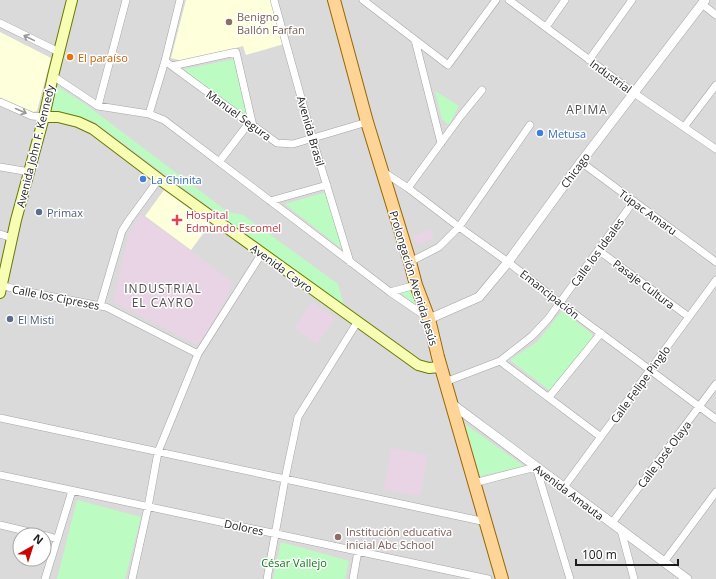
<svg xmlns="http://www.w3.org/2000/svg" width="716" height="579" viewBox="0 0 716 579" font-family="'Open Sans',sans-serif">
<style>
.residential{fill:#dbdada;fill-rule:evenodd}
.industrial{fill:#e8d4e4}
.education{fill:#feffdb}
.park{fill:#bcfcc3}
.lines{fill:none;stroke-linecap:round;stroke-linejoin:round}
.minor-casing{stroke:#a4a4a4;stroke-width:8}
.tertiary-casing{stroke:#a4a4a4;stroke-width:10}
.secondary-casing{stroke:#697800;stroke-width:12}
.primary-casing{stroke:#966700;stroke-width:14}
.minor{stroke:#fff;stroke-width:7}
.tertiary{stroke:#fff;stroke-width:9}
.secondary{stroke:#f7fdb3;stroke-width:10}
.primary{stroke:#ffd497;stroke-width:12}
.oneway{stroke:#999}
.education-dot{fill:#8d6e63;stroke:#fff;stroke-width:1.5}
.food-dot{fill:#e8710a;stroke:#fff;stroke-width:1.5}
.shop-dot{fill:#3f7fe0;stroke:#fff;stroke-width:1.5}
.service-dot{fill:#5c6f8a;stroke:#fff;stroke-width:1.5}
.health-dot{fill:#e0444e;stroke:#fff;stroke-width:1.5}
.labels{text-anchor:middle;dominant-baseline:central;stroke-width:3;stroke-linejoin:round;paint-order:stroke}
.education-label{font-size:11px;fill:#785e54;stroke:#fff;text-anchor:start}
.food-label{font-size:11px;fill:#c56008;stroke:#fff;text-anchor:start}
.street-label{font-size:11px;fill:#1d1d1d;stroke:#fff}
.shop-label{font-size:11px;fill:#366cbe;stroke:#fff;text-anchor:start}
.service-label{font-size:11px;fill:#4e5e75;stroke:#fff;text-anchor:start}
.health-label{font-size:11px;fill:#be3a42;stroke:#fff;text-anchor:start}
.park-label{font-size:11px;fill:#068012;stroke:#fff}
.neighbourhood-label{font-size:12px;letter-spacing:1px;fill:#505050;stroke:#fff}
</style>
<rect width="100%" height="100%" fill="#efebe2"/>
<path class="residential" d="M0,0H716V579H0ZM20,535H44V559H20Z"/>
<path class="industrial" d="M141,215L233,282L225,301L201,342L195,344L113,302L129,233Z
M430,229L434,239L417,245L413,236Z
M312,302L335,318L317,344L294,328Z
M391,448L428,455L420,496L384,490Z"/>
<path class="education" d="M186,0H271L284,44L246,55L243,46L187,62L171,58Z
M0,32L51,58L37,111L33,112L0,99Z
M164,190L210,224L191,250L145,216Z"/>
<path class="park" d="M235,59L248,118L180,70Z
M55,85L85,104L228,212L243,215L338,284L344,307L93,121L50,110Z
M435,91L459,106L449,125L442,119Z
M327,192L342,249L285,204Z
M413,286L421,309L401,293Z
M562,311L592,334V339L555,388L549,390L510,360L537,342Z
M465,424L524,466L480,476Z
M77,500L141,517L125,579H57Z
M281,542L349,561L345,579H273Z"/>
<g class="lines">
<g class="minor-casing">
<path id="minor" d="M274,0L312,137L350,262
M363,0L448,65L496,0
M509,0L634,93L716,149
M702,4L716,15
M0,23L59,52
M546,27L565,0
M415,40L441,143
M589,60L632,0
M165,61L277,143L293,144L367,122
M172,66L236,52L253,126
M53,76L98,106L149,114L164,120L390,292L428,318
M0,102L32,116L44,117
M98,106L126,0
M149,114L165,61L180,0
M684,127L716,85
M219,162L249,123
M581,162L716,262
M0,167L30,172
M382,171L408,188L459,227L508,262L560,303L716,419
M408,188L460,117L482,90
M270,201L327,185
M0,234L12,238
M598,250L689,317
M410,262L439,247L459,227L530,125
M0,285L23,291L106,307L198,354
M390,292L416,285
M100,306L122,231L129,220L159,179
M500,361L601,437
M445,382L500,361L532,336L548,319L634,201
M549,397L601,333
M0,418L486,522
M0,475L488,579
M474,483L536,467L570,579
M564,487L716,280
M612,523L716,384
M0,525L42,535
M621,530L634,579
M44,535L57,539
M664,562L716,492
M45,579L72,491
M132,579L148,507L158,452L198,354L262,253
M267,579L285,479L298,417L358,321
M353,579L358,551"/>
</g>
<g class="tertiary-casing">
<path id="tertiary" d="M429,319L479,297L508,262L581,162L705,0
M452,404L687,579"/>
</g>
<g class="secondary-casing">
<path id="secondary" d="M44,117H58L78,122L93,129L159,179L418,365L429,368L440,367
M0,293L16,220L44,117L53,76L72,0"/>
</g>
<g class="primary-casing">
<path id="primary" d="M334,0L367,122L410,262L416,285L429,319L438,357L502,579"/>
</g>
<use href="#minor" class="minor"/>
<use href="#tertiary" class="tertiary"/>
<use href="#secondary" class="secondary"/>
<use href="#primary" class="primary"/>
</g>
<defs><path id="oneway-shaft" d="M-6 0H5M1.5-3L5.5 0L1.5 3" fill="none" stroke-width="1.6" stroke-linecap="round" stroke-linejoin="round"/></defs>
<g class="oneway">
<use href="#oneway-shaft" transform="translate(29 38) rotate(-154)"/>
<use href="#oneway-shaft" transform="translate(21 111) rotate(24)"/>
</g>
<g class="education-dot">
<circle cx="229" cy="22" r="4"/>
<circle cx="338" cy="537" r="4"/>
</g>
<circle class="food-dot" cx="70" cy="57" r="4"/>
<g class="shop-dot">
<circle cx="540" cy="133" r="4"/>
<circle cx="143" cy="179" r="4"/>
</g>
<g class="service-dot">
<circle cx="39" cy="212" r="4"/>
<circle cx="10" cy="319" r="4"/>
</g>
<path class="health-dot" d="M175 214h4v4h4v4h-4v4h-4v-4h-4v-4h4z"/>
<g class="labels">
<g class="education-label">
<text x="237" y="16">Benigno<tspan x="237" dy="13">Ballón Farfan</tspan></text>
<text x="346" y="531">Institución educativa<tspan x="346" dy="13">inicial Abc School</tspan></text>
</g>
<g class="food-label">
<text x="78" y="57">El paraíso</text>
</g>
<g class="street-label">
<text transform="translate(611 76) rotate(36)">Industrial</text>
<text transform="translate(239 115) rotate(36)">Manuel Segura</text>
<text transform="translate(311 131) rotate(74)">Avenida Brasil</text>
<text transform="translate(35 146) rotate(-76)">Avenida John F. Kennedy</text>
<text transform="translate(575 170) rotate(-54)">Chicago</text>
<text transform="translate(648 212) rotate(36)">Túpac Amaru</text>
<text transform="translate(597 252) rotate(-54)">Calle los Ideales</text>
<text transform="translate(282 268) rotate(36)">Avenida Cayro</text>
<text transform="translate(414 278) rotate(73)">Prolongación Avenida Jesús</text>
<text transform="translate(644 284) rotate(37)">Pasaje Cultura</text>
<text transform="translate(550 294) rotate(38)">Emancipación</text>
<text transform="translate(56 297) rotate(11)">Calle los Cipreses</text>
<text transform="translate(640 384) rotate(-54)">Calle Felipe Pinglo</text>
<text transform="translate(664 454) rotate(-53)">Calle José Olaya</text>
<text transform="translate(569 492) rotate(37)">Avenida Amauta</text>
<text transform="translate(244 527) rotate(12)">Dolores</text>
</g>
<g class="shop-label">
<text x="548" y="133">Metusa</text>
<text x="151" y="179">La Chinita</text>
</g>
<g class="service-label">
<text x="47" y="212">Primax</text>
<text x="18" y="319">El Misti</text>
</g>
<g class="health-label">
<text x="186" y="214">Hospital<tspan x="186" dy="13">Edmundo Escomel</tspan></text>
</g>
<g class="park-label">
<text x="294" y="562">César Vallejo</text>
</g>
<g class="neighbourhood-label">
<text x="587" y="109">APIMA</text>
<text x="163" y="288">INDUSTRIAL<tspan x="163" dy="14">EL CAYRO</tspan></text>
</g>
</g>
<g transform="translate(32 547) rotate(39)"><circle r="19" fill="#ffffff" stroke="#a5a5a5"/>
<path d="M0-3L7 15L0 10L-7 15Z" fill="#ca0400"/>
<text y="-6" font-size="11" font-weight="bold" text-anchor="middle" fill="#1d1d1d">N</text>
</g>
<path d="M576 559v6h102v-6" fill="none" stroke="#1d1d1d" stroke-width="2"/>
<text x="582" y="559" font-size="12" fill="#1d1d1d" stroke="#ffffff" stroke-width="3" paint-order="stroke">100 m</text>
</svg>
